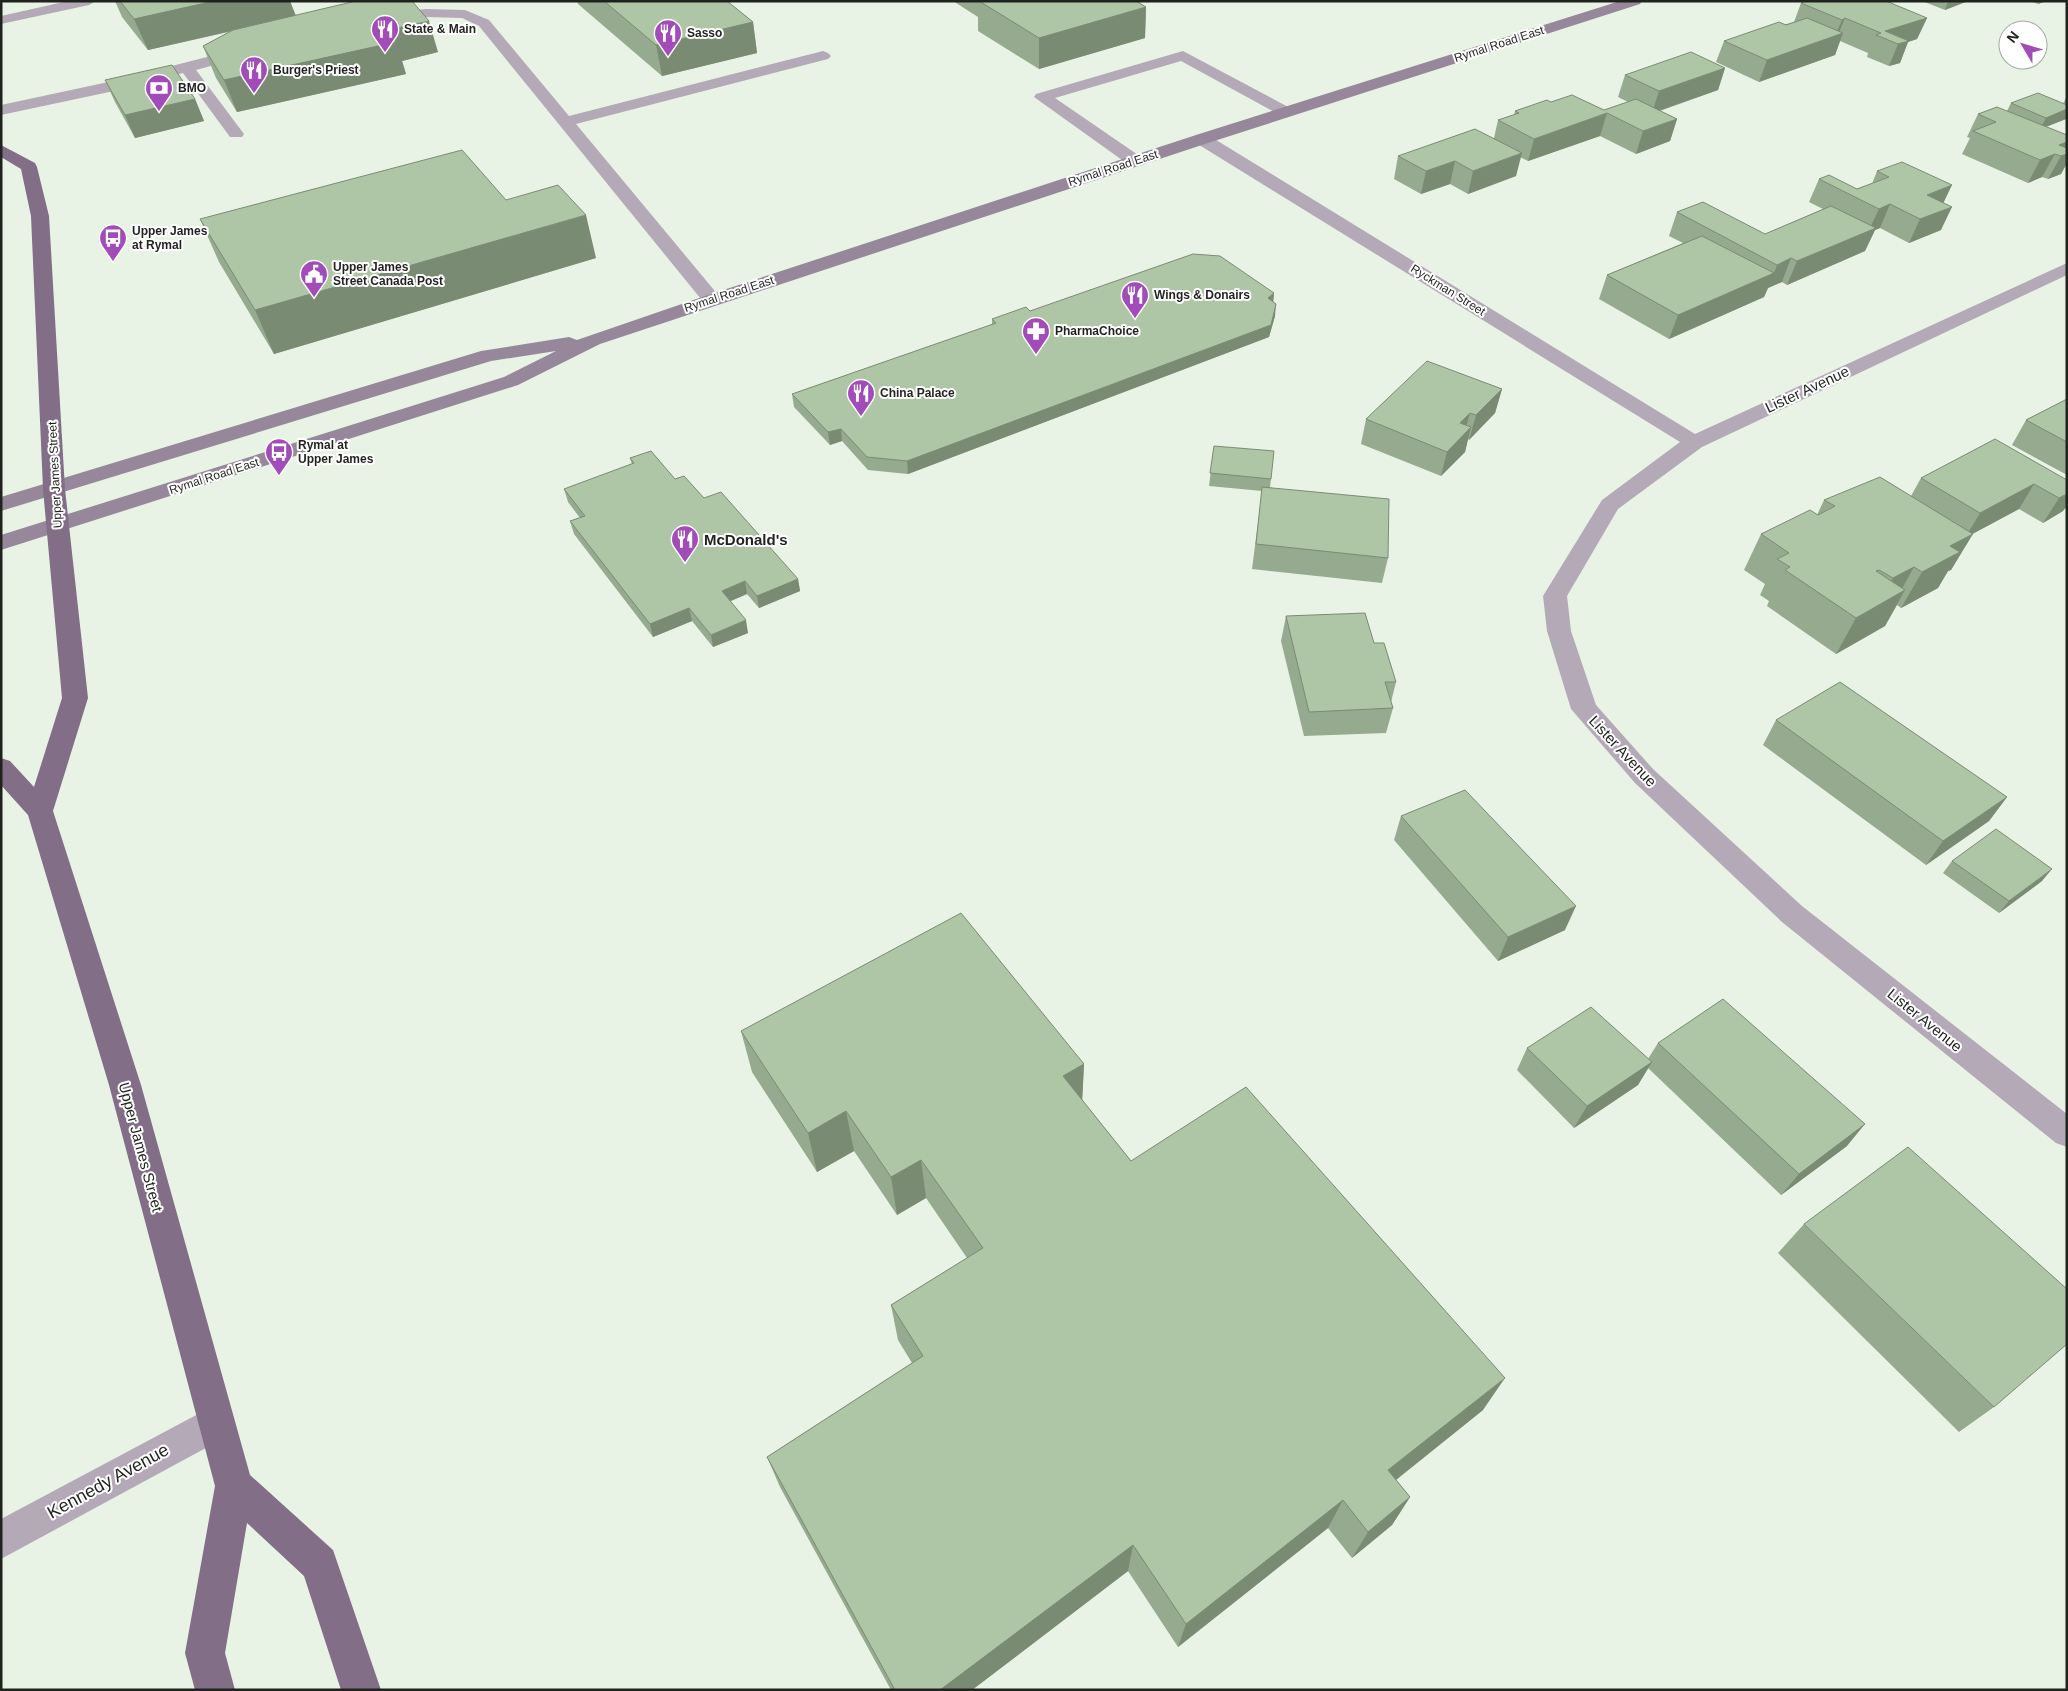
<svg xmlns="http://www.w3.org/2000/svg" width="2068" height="1691" viewBox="0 0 2068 1691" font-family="Helvetica,sans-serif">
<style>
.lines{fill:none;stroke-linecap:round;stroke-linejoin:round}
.path{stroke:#7f867c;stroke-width:2;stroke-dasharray:1 1;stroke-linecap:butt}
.lane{fill:#b4a9b7;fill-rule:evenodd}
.street{fill:#b4a9b7;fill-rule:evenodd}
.secondary{fill:#97879b;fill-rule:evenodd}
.primary{fill:#826e87;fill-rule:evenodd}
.wall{fill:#96aa8f}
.shaded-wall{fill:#7a8b74}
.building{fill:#aec6a6;stroke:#7a8b74}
.labels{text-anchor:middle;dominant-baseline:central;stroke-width:4;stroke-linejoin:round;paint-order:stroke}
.far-poi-label{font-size:12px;font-weight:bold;fill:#1f221d;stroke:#fff;text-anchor:start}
.far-street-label{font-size:12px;fill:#1f221d;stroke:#fff}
.street-label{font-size:15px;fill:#1f221d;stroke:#fff}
.poi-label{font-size:15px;font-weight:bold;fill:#1f221d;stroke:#fff;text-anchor:start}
.near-street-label{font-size:18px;fill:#1f221d;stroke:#fff}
</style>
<rect width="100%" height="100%" fill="#e9f3e5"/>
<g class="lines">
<path class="path" d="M181,233L208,226"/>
<path class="lane" d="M68,1H96L89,5L1,24V16Z
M426,9L465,10L489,20L569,116L823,51L828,53L831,56L828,59L576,124L719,296L722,300L719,304H705L479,26L462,18L426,17L384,21L377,17L384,13Z
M246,47L254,52L251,55L196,70L244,134L242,137H230L183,73L114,91L1,115V105L113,81Z
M1183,51L1292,109L1294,112L1286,117L1280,115L1181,61L1055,98L1141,157L1143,161L1141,165H1129L1034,97L1036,94Z"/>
<path class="street" d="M1202,134L1208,135L1695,434L2067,263V275L1702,447L1618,509L1567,596L1571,631L1596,705L1653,769L1802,906L2067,1114V1147L2056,1143L1782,922L1635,783L1571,709L1547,631L1543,596L1602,500L1680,442L1196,143L1194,139L1196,135Z
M215,1405L228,1410L233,1423L228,1436L1,1559V1519Z"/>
<path class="secondary" d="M1620,1H1642L1640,4L1208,143L600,344L518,385L1,550V535L504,377L556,351L491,361L1,511V497L481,351L569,337L577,340L705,296L1196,135Z"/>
<path class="primary" d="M1,145L35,163L37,167L49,216L65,489L88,698L53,811L141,1085L250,1475L333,1550L381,1690H341L304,1576L247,1523L225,1653L235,1690H195L185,1653L215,1486L109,1085L28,815L1,785V758L10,761L34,787L62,698L43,489L31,216L21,169L1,157Z"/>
</g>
<path class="wall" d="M115,1H290L295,16L438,52L402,61L406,74L237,112L216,78L203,46L233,31L148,50L122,17Z
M577,1H727L753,22L757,53L662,76L578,4Z
M953,1H1136L1146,7L1145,38L1039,69L978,31V17Z
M1922,1H1968L1945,10Z
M2030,1H2046L2038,4Z
M1801,3L1927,18L1917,39L1908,42L1900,63L1889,66L1867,57L1868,53L1840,41L1835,55L1759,82L1716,62L1724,41L1794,22Z
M1725,68L1718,90L1660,111L1677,119L1670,141L1636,154L1600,136L1528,161L1520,157L1516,176L1468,194L1450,184L1421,194L1394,179L1398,156L1494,138L1498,120L1514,115L1515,111L1551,102L1604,110L1628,102L1618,97L1625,75Z
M105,80L195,99L204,121L135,138L115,102Z
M2067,96V117L2066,119L2046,127L2067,135V163L2061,174L2048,179L2042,177L2028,183L1962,154L1970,138L1967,137L1978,114L2007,111L2011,103L2063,104Z
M1877,171L1944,203L1941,230L1909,243L1880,228L1875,230L1865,251L1787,285L1782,282L1768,288L1764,297L1669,339L1599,299L1607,275L1683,243L1669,236L1677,212L1765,234L1823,209L1809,202L1819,179L1857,189L1872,184Z
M506,200L596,258L274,354L219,262L200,219Z
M1274,293L1273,302L1275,316L1269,337L908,474L868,470L842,441L830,445L794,407L792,394L992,325V319L1030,311Z
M1502,389L1495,413L1469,440L1468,439L1465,452L1441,476L1361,444L1366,419Z
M2067,399V475L2012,445L2026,420Z
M1214,446L1271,479L1270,487L1388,558L1382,583L1252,569L1262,491L1209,486Z
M630,458L675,479L704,498L798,579L800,591L759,608L747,594L730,601L748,633L713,647L692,621L653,637L574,534L570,521L580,518L568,502L564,489L632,464Z
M1921,478L2067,480L2063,511L2043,523L2019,509L1972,534L1951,570L1948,571L1938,588L1901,608L1897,605L1885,626L1836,654L1767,606L1769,601L1760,595L1765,584L1744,570L1761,534L1817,515L1824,500L1911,496Z
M1286,616L1374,643L1396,682L1391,702L1393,708L1386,733L1304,736L1281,641Z
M1776,720L2007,797L1989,821L1926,865L1763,745Z
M1401,816L1565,930L1498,961L1394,840Z
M1952,861L2042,881L1999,913L1943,873Z
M741,1031L1084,1064L1082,1100L1131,1161L1483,1410L1396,1480L1410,1497L1392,1525L1352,1558L1328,1528L1178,1647L1128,1571L972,1690H891L780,1487L767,1457L912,1363L898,1340L891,1305L967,1258L926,1198L897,1215L854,1151L817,1172L752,1072Z
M1658,1043L1847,1146L1781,1195L1648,1068L1638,1085L1574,1128L1517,1070L1527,1048L1648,1059Z
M1804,1224L1994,1407L1959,1432L1778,1253Z"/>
<path class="shaded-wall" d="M214,1H290L296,16L148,50L134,19Z
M1948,1H1968L1945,10Z
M2040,1H2046L2038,4Z
M1146,7L1145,38L1039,69V38Z
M1845,18L1838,35L1843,33L1835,55L1759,82L1767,60L1835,36L1842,20Z
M1927,18L1917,39L1908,42L1900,63L1889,66L1898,44L1885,31Z
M429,21L438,52L402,61L406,74L237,112L224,80L384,31Z
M753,22L757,53L662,76L656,45Z
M1725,68L1718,90L1652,113L1659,91Z
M195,99L204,121L135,138L125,115Z
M2067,109V117L2066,119L2040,129L2046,118Z
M1607,113L1600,136L1528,161L1534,139Z
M1677,119L1670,141L1636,154L1643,131Z
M2067,142V163L2061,174L2048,179L2061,156L2059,145Z
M1522,153L1516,176L1468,194L1473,171Z
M2055,154L2042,177L2028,183L2040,160Z
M1455,161L1450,184L1421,194L1426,171Z
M1952,185L1941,208L1916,218L1927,195Z
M1890,204L1880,228L1875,230L1865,251L1787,285L1797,261L1869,230L1879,209Z
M1952,207L1941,230L1909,243L1920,219Z
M586,215L596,258L274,354L255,310Z
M1791,258L1782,282L1768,288L1764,297L1669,339L1678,315L1774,273L1777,265Z
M1274,293L1273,305L1268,298Z
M1276,304L1275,316L1269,337L908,474L907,461Z
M1502,389L1495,413L1469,440L1476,415Z
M1470,413L1464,434L1471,427L1465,452L1441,476L1447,452L1460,423Z
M841,429L842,441L830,445L828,432Z
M2034,484L2019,509L1965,538L1980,513Z
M2067,494V506L2063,511L2043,523L2059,498Z
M1973,534L1951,570L1948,571L1938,588L1901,608L1922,572L1950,546Z
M1914,567L1899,594L1905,590L1885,626L1836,654L1856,618L1877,606L1893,578Z
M798,579L800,591L759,608L757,596Z
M745,581L747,594L724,604L722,591Z
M689,608L692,621L653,637L650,624Z
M746,620L748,633L713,647L711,635Z
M2007,797L1989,821L1926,865L1943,841Z
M2052,869L2042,881L1999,913L2009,901Z
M1576,906L1565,930L1498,961L1508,937Z
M1652,1062L1638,1085L1574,1128L1587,1106Z
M1084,1064L1082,1105L1063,1076Z
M846,1111L854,1151L817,1172L808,1133Z
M1865,1124L1847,1146L1781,1195L1799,1174Z
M921,1160L926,1198L897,1215L891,1177Z
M1505,1378L1483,1410L1372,1499L1388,1470Z
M1410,1497L1392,1525L1352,1558L1368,1532Z
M1343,1500L1328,1528L1178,1647L1186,1624Z
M1133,1545L1128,1571L972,1690H940Z"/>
<path class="building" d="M120,1H214L134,19Z
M356,1H412L429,21L384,31L396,42L224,80L203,46L233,30Z
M604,1H727L753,22L656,45Z
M979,1H1136L1146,7L1039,38Z
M1806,1H1886L1927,18L1885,31L1909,41L1898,44L1876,35L1881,33L1845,18L1842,20L1801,3Z
M1807,18L1843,33L1767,60L1724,41L1779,22L1786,25Z
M1691,52L1725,68L1659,91L1625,75Z
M172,65L195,99L125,115L105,80Z
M2038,93L2067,105V109L2046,118L2011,103Z
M1572,95L1604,110L1636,99L1677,119L1643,131L1607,113L1534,139L1498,120L1519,113L1515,111L1547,100L1551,102Z
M1997,107L2067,135V142L2059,145L2067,148V154L2061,156L2055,154L2040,160L1973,131L1996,122L1978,114Z
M1475,129L1522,153L1473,171L1455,161L1426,171L1398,156Z
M462,150L506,200L558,185L586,215L255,310L200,219Z
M1902,162L1952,185L1927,195L1952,207L1920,219L1890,204L1879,209L1819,179L1829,175L1857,189L1889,177L1877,171Z
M1703,202L1765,234L1831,206L1876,228L1797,261L1791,258L1777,265L1677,212Z
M1702,236L1774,273L1678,315L1607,275Z
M1193,254L1220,256L1274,293L1268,298L1276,304L1271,325L907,461L867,457L841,429L828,432L792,394L996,323L992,319L1026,307L1030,311Z
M1427,361L1502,389L1476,415L1470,413L1460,423L1471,427L1447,452L1366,419Z
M2067,399V442L2026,420Z
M1995,439L2067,480V494L2059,498L2034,484L1980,513L1921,478Z
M1214,446L1274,451L1271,479L1210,473Z
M651,451L675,479L684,476L704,498L721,492L798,579L757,596L745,581L722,591L746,620L711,635L689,608L650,624L570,521L585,516L564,489L634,463L630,458Z
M1880,477L1973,534L1950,546L1960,552L1922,572L1914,567L1893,578L1879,570L1876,571L1905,590L1856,618L1785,570L1790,567L1777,559L1789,553L1761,534L1810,510L1818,515L1835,506L1824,500Z
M1262,487L1389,499L1388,558L1256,544Z
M1365,613L1374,643H1384L1396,682H1385L1393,708L1309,712L1286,616Z
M1840,682L2007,797L1943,841L1776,720Z
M1465,790L1576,906L1508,937L1401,816Z
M1996,829L2052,869L2009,901L1952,861Z
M961,913L1084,1064L1063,1076L1131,1161L1246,1087L1505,1378L1388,1470L1410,1497L1368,1532L1343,1500L1186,1624L1133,1545L940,1690H895L767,1457L923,1356L891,1305L983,1248L921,1160L891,1177L846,1111L808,1133L741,1031Z
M1723,999L1865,1124L1799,1174L1658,1043Z
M1591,1007L1652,1062L1587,1106L1527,1048Z
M1908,1147L2067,1289V1344L1994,1407L1804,1224Z"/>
<defs>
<g id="restaurant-pin" transform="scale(1.4375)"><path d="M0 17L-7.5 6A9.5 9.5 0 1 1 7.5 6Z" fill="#a24cba" stroke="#fff"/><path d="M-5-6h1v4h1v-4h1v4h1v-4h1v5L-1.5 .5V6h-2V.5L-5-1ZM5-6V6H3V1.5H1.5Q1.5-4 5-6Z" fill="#fff"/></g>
<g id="bank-pin" transform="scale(1.4375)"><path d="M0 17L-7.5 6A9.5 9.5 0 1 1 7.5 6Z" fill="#a24cba" stroke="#fff"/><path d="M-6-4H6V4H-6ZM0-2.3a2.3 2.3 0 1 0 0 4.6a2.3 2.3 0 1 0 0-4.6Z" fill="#fff"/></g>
<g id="bus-pin" transform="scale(1.4375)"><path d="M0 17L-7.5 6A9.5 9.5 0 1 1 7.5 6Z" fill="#a24cba" stroke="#fff"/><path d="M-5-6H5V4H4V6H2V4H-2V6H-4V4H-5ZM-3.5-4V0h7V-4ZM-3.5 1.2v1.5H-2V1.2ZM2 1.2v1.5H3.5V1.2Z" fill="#fff"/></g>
<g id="civic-pin" transform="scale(1.4375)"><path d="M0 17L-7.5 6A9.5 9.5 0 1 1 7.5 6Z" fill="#a24cba" stroke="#fff"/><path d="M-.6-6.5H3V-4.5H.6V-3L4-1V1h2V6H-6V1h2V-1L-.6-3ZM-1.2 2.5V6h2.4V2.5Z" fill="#fff"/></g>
<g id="pharmacy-pin" transform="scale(1.4375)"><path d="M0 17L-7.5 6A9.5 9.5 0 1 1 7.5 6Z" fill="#a24cba" stroke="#fff"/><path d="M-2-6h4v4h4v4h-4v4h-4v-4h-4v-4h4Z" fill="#fff"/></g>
</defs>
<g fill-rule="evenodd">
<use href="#restaurant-pin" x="385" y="29"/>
<use href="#restaurant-pin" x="668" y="33"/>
<use href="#restaurant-pin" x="254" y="70"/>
<use href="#bank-pin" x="159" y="88"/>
<use href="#bus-pin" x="113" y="238"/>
<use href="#civic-pin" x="314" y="274"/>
<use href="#restaurant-pin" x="1135" y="295"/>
<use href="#pharmacy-pin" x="1036" y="331"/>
<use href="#restaurant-pin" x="861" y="393"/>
<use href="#bus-pin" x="279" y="452"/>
<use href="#restaurant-pin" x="685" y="539"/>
</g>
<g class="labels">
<g class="far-poi-label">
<text x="404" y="29">State &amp; Main</text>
<text x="687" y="33">Sasso</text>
<text x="273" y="70">Burger's Priest</text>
<text x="178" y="88">BMO</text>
<text x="132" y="231">Upper James<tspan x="132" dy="14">at Rymal</tspan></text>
<text x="333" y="267">Upper James<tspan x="333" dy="14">Street Canada Post</tspan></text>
<text x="1154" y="295">Wings &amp; Donairs</text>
<text x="1055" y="331">PharmaChoice</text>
<text x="880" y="393">China Palace</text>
<text x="298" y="445">Rymal at<tspan x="298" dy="14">Upper James</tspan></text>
</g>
<g class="far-street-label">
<text transform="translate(1499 44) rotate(-18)">Rymal Road East</text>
<text transform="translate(1113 168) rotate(-18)">Rymal Road East</text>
<text transform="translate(1448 290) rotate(32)">Ryckman Street</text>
<text transform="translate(729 294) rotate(-18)">Rymal Road East</text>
<text transform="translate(55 475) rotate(-93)">Upper James Street</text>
<text transform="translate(214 476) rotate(-18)">Rymal Road East</text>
</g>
<g class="street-label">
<text transform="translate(1807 389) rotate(-25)">Lister Avenue</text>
<text transform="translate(1623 751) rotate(47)">Lister Avenue</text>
<text transform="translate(1925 1020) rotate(39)">Lister Avenue</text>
<text transform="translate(141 1147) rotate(75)">Upper James Street</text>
</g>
<g class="poi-label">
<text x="704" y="539">McDonald's</text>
</g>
<g class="near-street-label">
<text transform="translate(108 1481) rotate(-29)">Kennedy Avenue</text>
</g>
</g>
<rect width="2068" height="1691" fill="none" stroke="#1f221d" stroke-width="5"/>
<g transform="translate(2023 45) rotate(308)"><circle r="24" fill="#ffffff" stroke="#a5a7a5"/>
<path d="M0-4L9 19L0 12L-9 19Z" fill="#a24cba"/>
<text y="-8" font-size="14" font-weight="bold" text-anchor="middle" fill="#1f221d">N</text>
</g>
</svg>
